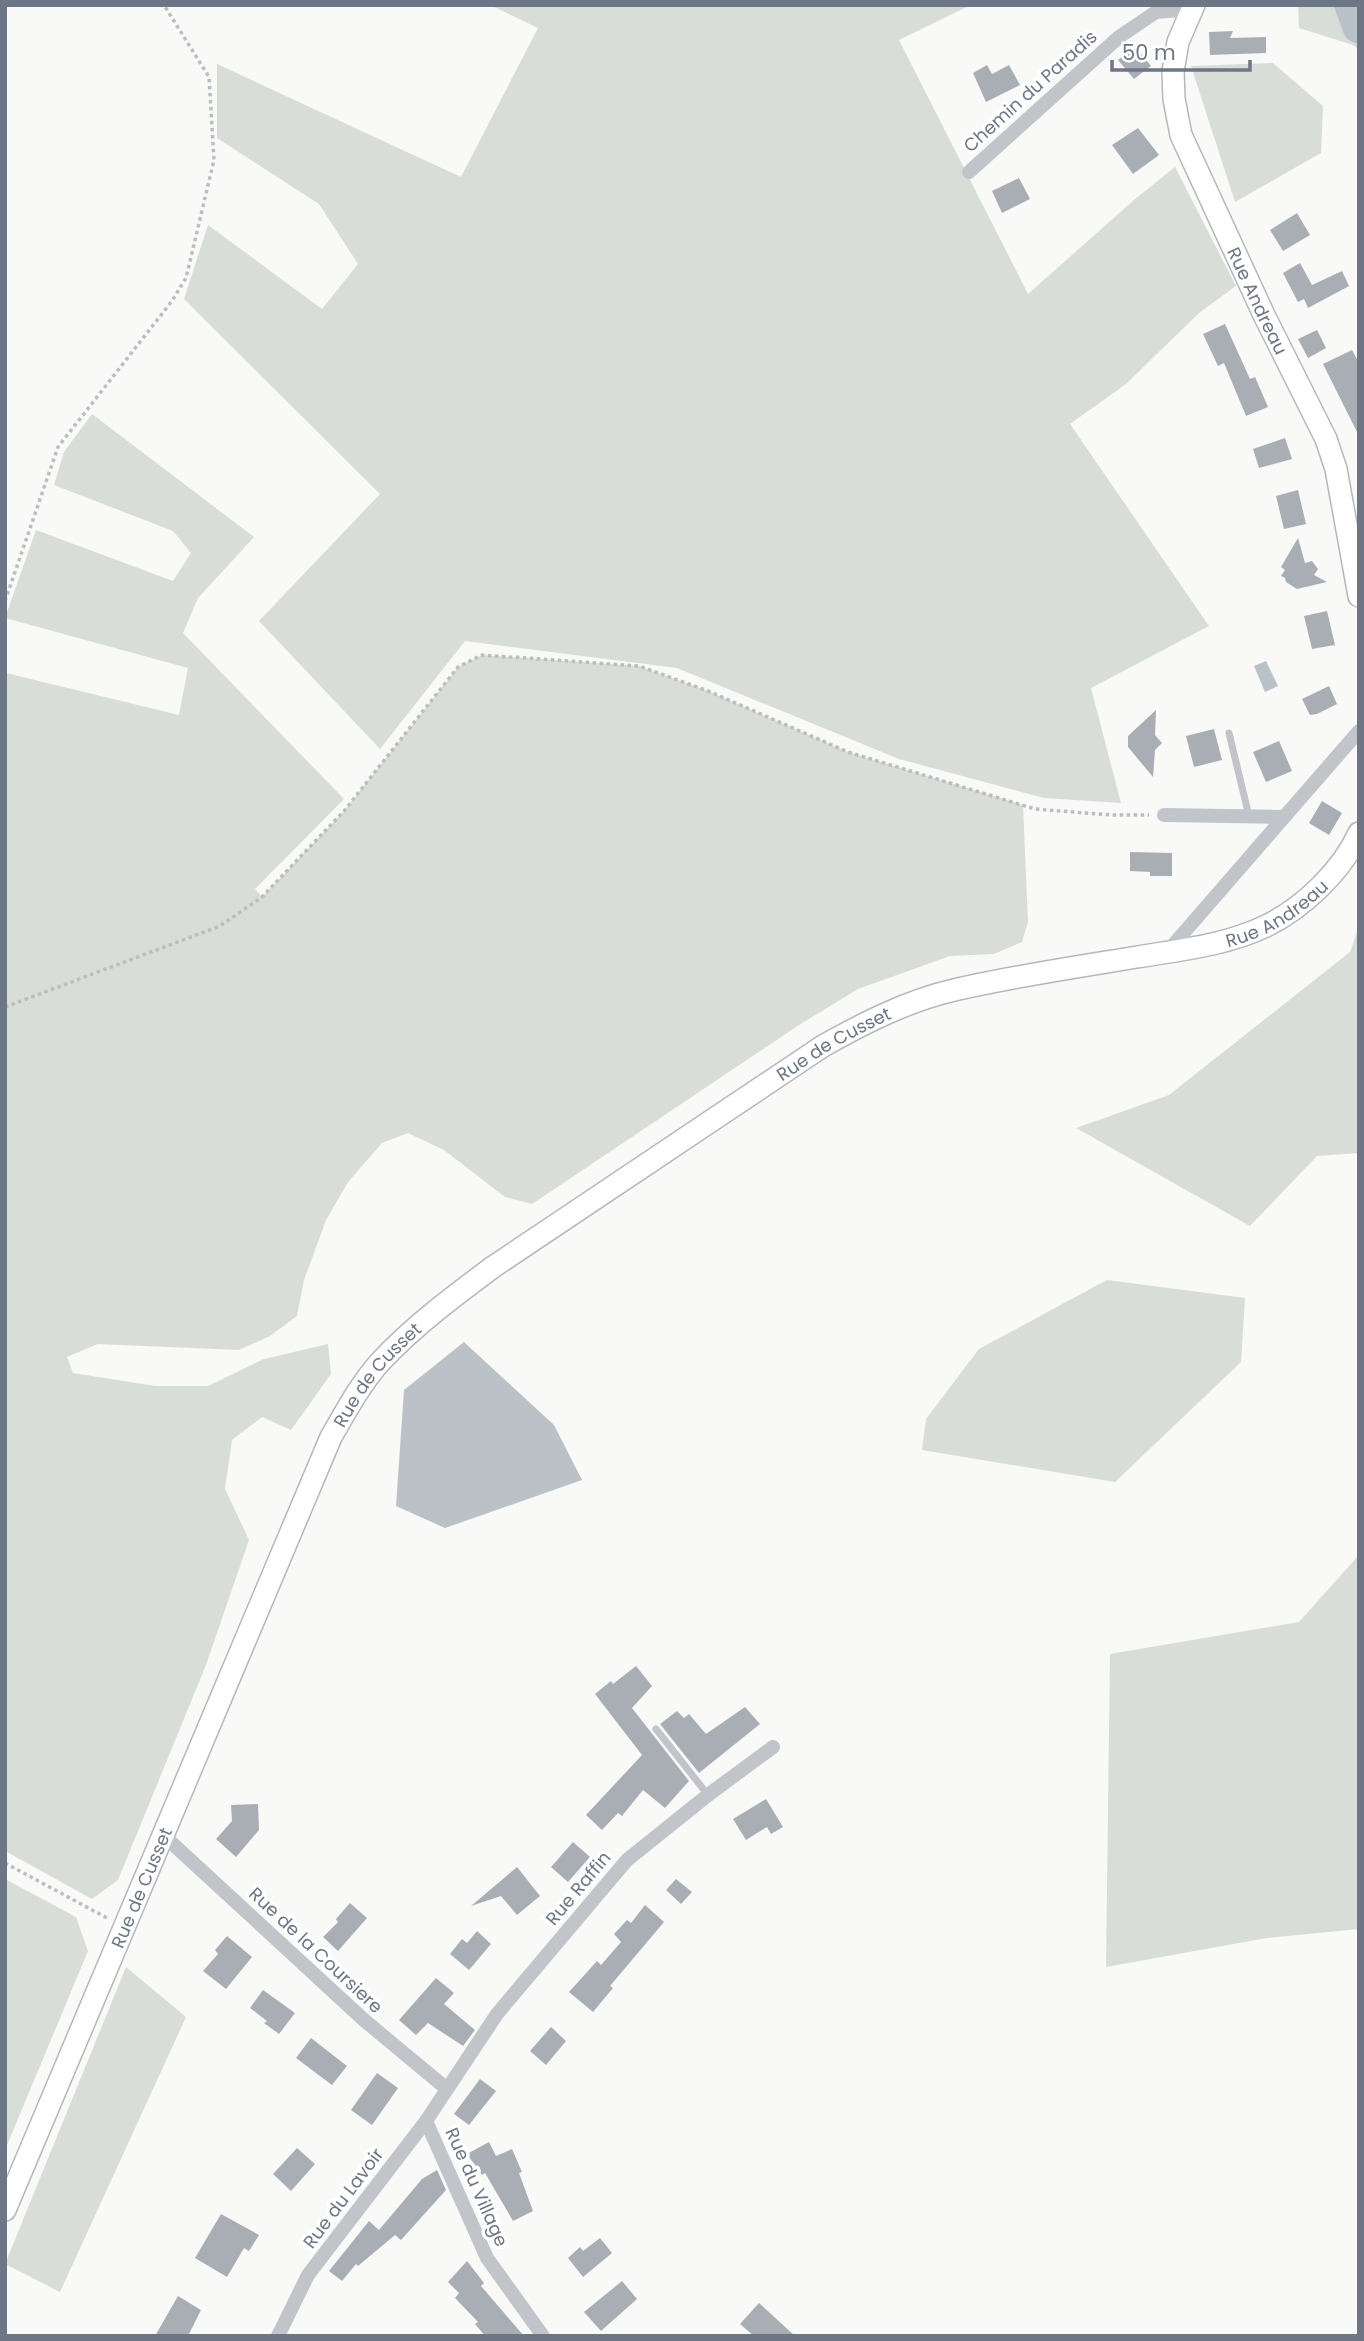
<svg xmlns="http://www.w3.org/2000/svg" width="1364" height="2341" viewBox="0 0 1364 2341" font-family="Poppins,sans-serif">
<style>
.green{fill:#d8ddd7}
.water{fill:#bac2c7}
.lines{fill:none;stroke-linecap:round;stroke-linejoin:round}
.river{stroke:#bac2c7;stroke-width:33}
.building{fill:#a9aeb5}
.secondary-casing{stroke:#b4b7bc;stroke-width:24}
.path{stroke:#bbbdc0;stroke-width:3.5;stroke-dasharray:3.5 3.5;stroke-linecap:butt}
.lane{stroke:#c1c4c8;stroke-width:7}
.street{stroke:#c1c4c8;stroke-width:14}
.secondary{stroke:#fff;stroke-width:21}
.labels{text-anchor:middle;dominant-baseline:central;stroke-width:7;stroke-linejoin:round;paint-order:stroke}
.street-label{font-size:18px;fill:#6c7684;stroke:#fff}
</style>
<rect width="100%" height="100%" fill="#f9f9f7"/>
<path class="green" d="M490,5H971L899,40L1028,294L1134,200L1175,167L1236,286L1199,313L1126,384L1070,424L1209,626L1091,688L1121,803L1044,798L899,759L677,668L465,641L380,749L259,621L380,494L184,299L208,225L322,309L358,264L319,204L217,138V64L461,177L538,28Z
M1298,5H1359V50L1353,45L1299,28Z
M1273,63L1323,106L1321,153L1235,202L1191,66Z
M92,414L254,537L198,598L183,633L344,799L255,889L262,897L344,811L458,667L482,655L639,666L708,691L848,752L1023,805L1028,922L1022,942L994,954L950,956L858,989L799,1025L532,1204L505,1197L444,1150L408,1133L382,1143L348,1182L326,1220L304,1280L297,1316L270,1336L239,1350L98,1344L67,1357L73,1373L155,1386H208L264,1359L328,1344L331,1374L291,1430L262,1417L232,1440L225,1489L249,1540L206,1665L118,1880L92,1899L5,1851L6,673L179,715L188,668L5,618L36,530L173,581L191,553L173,531L54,485L64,452Z
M1359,926V1153L1317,1156L1250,1226L1076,1128L1169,1095L1350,952Z
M1107,1280L1245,1298L1241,1362L1115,1482L922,1450L926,1419L979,1349Z
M1359,1555V1929L1267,1938L1106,1967L1110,1654L1299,1622Z
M5,1879L76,1917L88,1951L5,2150Z
M126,1967L186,2017L60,2292L5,2264Z"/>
<path class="water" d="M1266,661L1278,686L1265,692L1254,666Z
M464,1342L554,1425L582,1480L445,1528L396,1506L404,1390Z"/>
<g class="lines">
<path class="river" d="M1351,5L1359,27"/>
</g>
<path class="building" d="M1233,31L1230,38L1266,37V53L1210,55L1209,32Z
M1135,46L1151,66L1134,79L1118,60Z
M987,65L992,74L1009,65L1020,85L986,102L973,73Z
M1138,128L1159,155L1133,174L1112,145Z
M1019,178L1030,199L1002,213L992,191Z
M1297,213L1310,235L1283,251L1270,230Z
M1300,263L1312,285L1342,271L1349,286L1308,308L1304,299L1298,302L1283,273Z
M1225,324L1250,379L1255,377L1268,407L1246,416L1224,363L1218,366L1203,334Z
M1317,330L1326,348L1308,358L1298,339Z
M1352,350L1359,363V436L1323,364Z
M1285,438L1292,459L1259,468L1253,449Z
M1298,490L1306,524L1284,529L1276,496Z
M1298,538L1305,563L1312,561L1318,569L1314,575L1327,582L1297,589L1286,582L1285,578L1281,576L1285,570L1281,567Z
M1327,611L1335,645L1312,649L1304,616Z
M1329,686L1337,704L1317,714L1310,715L1302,699Z
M1156,710L1155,735L1162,743L1155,750L1153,777L1128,747V736Z
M1214,729L1222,760L1194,767L1186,736Z
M1279,741L1292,771L1266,782L1253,752Z
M1322,801L1342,813L1329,835L1309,823Z
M1130,852L1172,853V876H1150V872L1130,871Z
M636,1666L652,1686L632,1708L689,1781L665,1808L643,1790L622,1816L618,1813L602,1830L586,1815L642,1755L595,1694L611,1681L613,1684Z
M745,1707L760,1724L699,1773L660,1724L677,1711L684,1718L689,1714L706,1734Z
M766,1799L783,1827L771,1834L767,1827L746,1840L733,1819Z
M258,1804L259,1830L236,1857L216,1839L232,1821L231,1805Z
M573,1842L590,1857L568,1882L551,1867Z
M517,1867L540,1896L517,1915L501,1896L471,1906Z
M676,1879L692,1892L681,1904L666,1890Z
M350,1903L367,1918L338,1951L323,1937L338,1922L336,1919Z
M645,1905L664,1922L610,1986L613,1988L593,2012L569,1992L597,1961L601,1965L621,1942L614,1934L627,1920L631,1923Z
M477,1931L491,1944L469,1970L450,1954L462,1939L467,1943Z
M227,1936L252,1957L226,1989L203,1971L218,1954L215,1950Z
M436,1978L454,1993L444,2004L475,2030L463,2046L428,2023L416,2035L399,2020Z
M263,1990L295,2013L279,2034L264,2023L267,2021L250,2008Z
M551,2027L566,2041L546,2065L530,2051Z
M311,2038L347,2066L332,2085L296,2058Z
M377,2073L398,2088L372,2125L351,2110Z
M480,2079L496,2091L469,2125L454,2114Z
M489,2142L496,2156L512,2149L522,2172L519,2173L533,2211L513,2221L485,2173L482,2175L467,2154Z
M297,2148L315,2164L291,2191L273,2174Z
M437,2170L446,2190L401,2240L395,2235L358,2266L356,2264L342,2281L329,2271L369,2221L379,2230L422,2179Z
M221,2214L259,2235L249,2251L244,2248L227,2277L195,2258Z
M600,2238L612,2253L583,2277L568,2258L580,2247L583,2251Z
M467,2261L484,2283L481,2286L524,2336H485L475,2324L478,2322L455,2298L459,2293L448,2282Z
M622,2281L637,2299L601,2331L584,2312Z
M178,2296L201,2310L188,2336H155Z
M759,2303L795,2336H754L740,2324Z"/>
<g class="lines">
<g class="secondary-casing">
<g id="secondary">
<path id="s1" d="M1194,5L1178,42L1173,71L1174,99L1181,135L1264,315L1326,439L1336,469L1359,596"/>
<path id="s2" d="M5,2210L331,1437C346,1411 361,1383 381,1361C415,1325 454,1296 493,1267L823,1046C864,1023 907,1001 954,990C1014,976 1076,967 1137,957C1180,950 1227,945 1266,926C1303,908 1342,871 1359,833"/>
</g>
</g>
<path class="path" d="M5,601L58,447L172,301L186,278L214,160L209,77L164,5
M5,1007L220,926L262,897L344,811L458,667L482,655L639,666L708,691L848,752L1035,809L1111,815H1149
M5,1863L107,1918"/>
<path class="lane" d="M1229,733L1249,816
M656,1729L708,1795"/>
<path class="street" d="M969,172L1119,37L1156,12L1192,9
M1164,815L1284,817
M1167,952L1359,731
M163,1835L364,2020L447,2089
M426,2121L487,2258L543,2336
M278,2336L308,2275L426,2121L497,2014L627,1860L708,1795L773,1747"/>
<use href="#secondary" class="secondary"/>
</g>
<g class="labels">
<g class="street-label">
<text transform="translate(1030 91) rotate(-42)">Chemin du Paradis</text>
<text stroke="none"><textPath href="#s1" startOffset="317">Rue Andreau</textPath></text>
<text stroke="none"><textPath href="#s2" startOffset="1951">Rue Andreau</textPath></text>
<text stroke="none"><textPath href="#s2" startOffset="1484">Rue de Cusset</textPath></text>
<text stroke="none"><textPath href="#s2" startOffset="917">Rue de Cusset</textPath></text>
<text stroke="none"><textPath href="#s2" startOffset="350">Rue de Cusset</textPath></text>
<text transform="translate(578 1888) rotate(-50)">Rue Raffin</text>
<text transform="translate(316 1950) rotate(43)">Rue de la Coursiere</text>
<text transform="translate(477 2187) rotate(66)">Rue du Village</text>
<text transform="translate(343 2198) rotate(-53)">Rue du Lavoir</text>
</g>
</g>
<rect width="1364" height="2341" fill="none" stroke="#6c7684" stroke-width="14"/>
<path d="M1112 60v10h138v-10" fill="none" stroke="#6c7684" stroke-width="3.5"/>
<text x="1122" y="60" font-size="21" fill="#6c7684" stroke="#ffffff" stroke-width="5" paint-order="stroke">50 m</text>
</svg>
